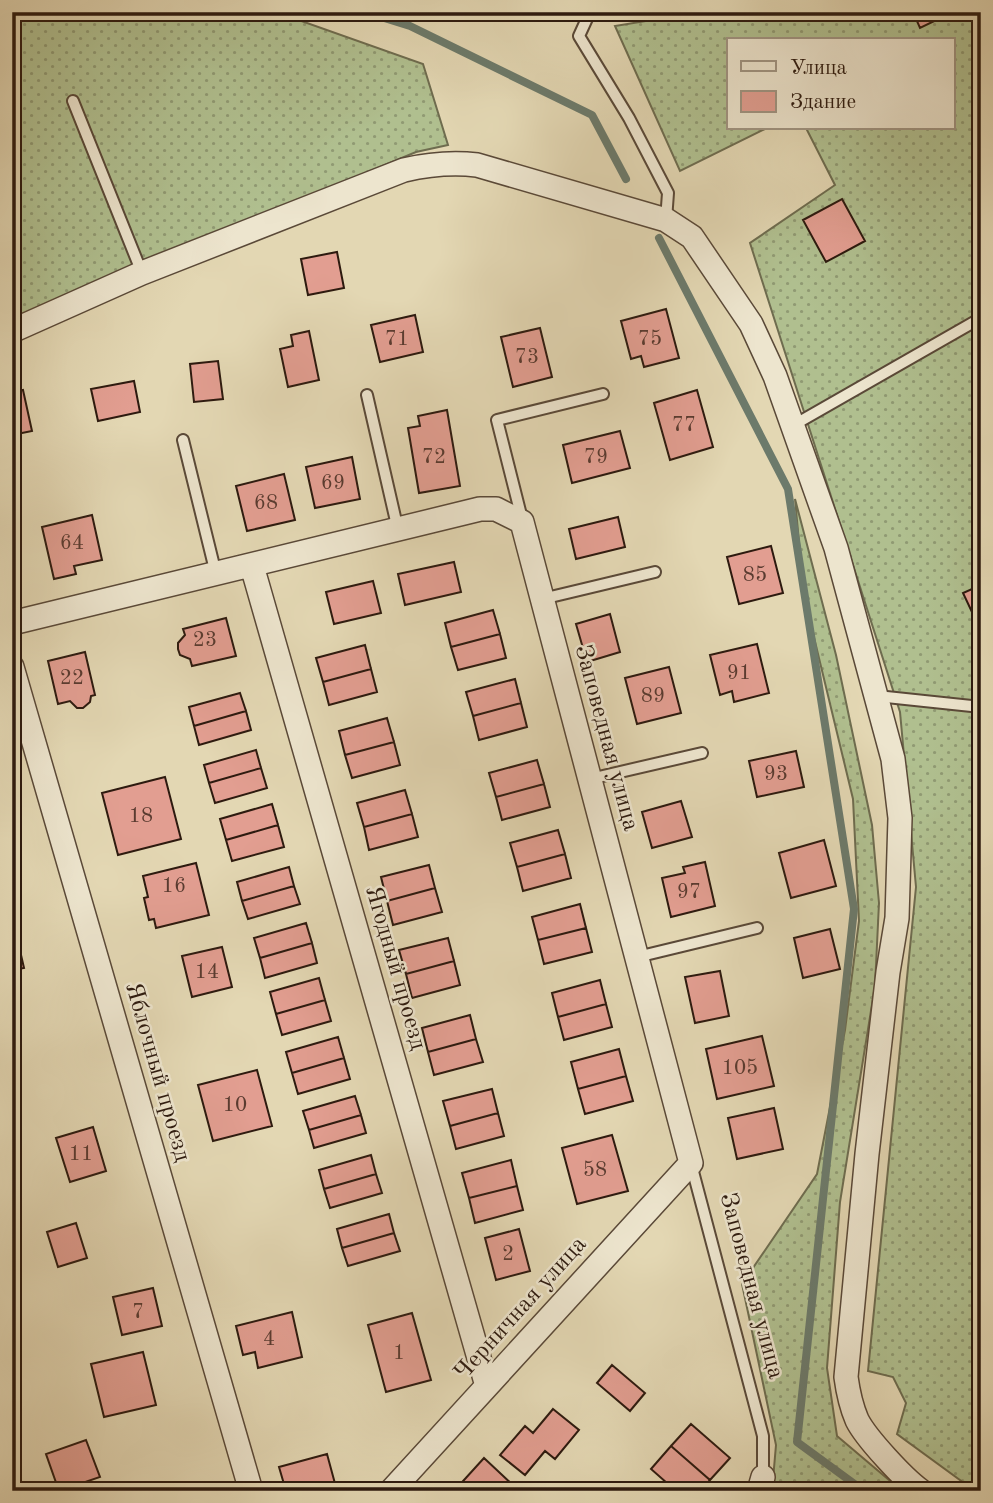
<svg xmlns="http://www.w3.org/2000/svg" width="993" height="1503" viewBox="0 0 993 1503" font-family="'Old Standard TT',serif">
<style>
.grass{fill:url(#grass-dots);stroke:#6e6c4f;stroke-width:2}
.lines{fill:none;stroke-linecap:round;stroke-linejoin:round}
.stream{stroke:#6c7a6b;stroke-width:8}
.building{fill:#e29e91;stroke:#2d1a0f;stroke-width:2}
.service-casing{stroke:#5a4938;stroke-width:14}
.minor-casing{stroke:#5a4938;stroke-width:26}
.service{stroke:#ede5ce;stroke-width:10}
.minor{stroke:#ede5ce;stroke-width:23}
.labels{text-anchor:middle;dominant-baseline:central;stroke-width:5;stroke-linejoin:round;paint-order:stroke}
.number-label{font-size:21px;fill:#5a3b30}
.street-label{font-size:24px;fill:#2d1a0f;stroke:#ede5ce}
</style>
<defs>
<pattern id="grass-dots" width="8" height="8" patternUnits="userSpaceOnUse" patternTransform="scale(1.75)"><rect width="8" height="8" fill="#b0bf8f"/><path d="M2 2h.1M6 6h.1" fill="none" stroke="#909a73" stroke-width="1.8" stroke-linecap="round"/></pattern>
</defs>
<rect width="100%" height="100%" fill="#e3d7b3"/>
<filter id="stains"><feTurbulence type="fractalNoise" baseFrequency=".00286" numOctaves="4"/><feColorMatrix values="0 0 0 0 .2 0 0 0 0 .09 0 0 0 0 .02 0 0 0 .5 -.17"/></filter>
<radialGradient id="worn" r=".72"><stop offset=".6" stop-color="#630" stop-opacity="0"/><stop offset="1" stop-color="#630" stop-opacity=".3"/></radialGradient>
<path class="grass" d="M12,12H276L423,64L448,145L416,152L12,320Z
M701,12H981V1491H975L897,1434L906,1403L893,1377L868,1371L916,887L900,712L750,243L835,185L806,128H953V40H729V128H767L680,171L615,26Z
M795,499L836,655L872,825L879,903L875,986L840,1202L827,1368L837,1436L902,1491H772L776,1445L742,1284L817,1174L845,1030L859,921L853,799L804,596Z"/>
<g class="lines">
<path class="stream" d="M365,12L410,26L592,115L626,179
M659,238L788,489L854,909L797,1442L864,1491"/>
</g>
<path class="building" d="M913,12H953L920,28Z
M842,199L865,241L826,262L803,220Z
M337,252L344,288L308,295L301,259Z
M666,309L679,358L644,367L641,356L631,359L621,321Z
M415,315L423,352L380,362L371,325Z
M540,328L552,377L513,387L501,337Z
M309,331L319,380L288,387L280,349L293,346L291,335Z
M218,361L223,399L194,402L190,364Z
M134,381L140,412L98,421L91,389Z
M23,390L32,431L12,435V392Z
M697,390L713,447L670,460L654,403Z
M447,410L460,486L419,493L408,428L420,426L418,416Z
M620,431L630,468L572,483L563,445Z
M352,457L360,499L315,508L306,467Z
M284,474L295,520L247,531L236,486Z
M92,515L102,560L74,566L76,574L54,579L42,527Z
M618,517L625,547L576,559L569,529Z
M771,546L783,593L739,604L727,557Z
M454,562L461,592L405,605L398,574Z
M373,581L381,613L334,624L326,592Z
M981,585V628L980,629L963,593Z
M493,610L500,634L451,647L445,623Z
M610,614L620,652L587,662L576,624Z
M226,618L236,656L192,666L190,659L180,655L178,649V643L185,635L183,629Z
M500,634L506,658L458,670L451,647Z
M757,644L769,693L734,702L732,691L720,695L710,655Z
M365,645L371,669L323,682L316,658Z
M85,652L95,695L91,696L90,702L83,708H77L70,701L58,704L48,661Z
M669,667L681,713L637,724L625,678Z
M371,669L377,692L329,705L323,682Z
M515,679L521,703L473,716L466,692Z
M240,693L246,711L194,726L189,707Z
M521,703L527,727L479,740L473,716Z
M246,711L251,730L199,745L194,726Z
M387,718L394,742L345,755L339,731Z
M394,742L400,765L352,778L345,755Z
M256,750L261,768L209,783L204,765Z
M796,751L804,787L757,797L749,761Z
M537,760L544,784L496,797L489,773Z
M261,768L267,788L215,803L209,783Z
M165,777L181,839L118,855L102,793Z
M544,784L550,807L502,820L496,797Z
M405,790L412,814L364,827L357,803Z
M681,801L692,837L652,848L642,812Z
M272,804L278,825L226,840L220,819Z
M412,814L418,837L369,850L364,827Z
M278,825L284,847L232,861L226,840Z
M558,830L565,854L517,867L510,843Z
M824,840L836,886L791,898L779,853Z
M565,854L571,878L523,891L517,867Z
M705,862L715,906L671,917L662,878L685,873L683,867Z
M196,863L209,915L156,928L154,919L149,920L144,898L148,897L143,876Z
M429,865L435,888L387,901L381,877Z
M289,867L294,886L242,901L237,882Z
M294,886L300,904L248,919L242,901Z
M435,888L442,912L393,925L387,901Z
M580,904L586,928L538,940L532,917Z
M12,916L24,968L12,970Z
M306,923L312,943L260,958L254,938Z
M586,928L592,952L544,964L538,940Z
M830,929L840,969L803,978L794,938Z
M448,938L454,961L406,974L399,950Z
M312,943L317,963L265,978L260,958Z
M222,947L232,987L192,997L182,956Z
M454,961L460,985L412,998L406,974Z
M720,971L729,1016L695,1023L685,977Z
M319,978L325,1000L276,1014L270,992Z
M600,980L606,1004L558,1017L552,993Z
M325,1000L331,1021L282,1035L276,1014Z
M606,1004L612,1027L564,1040L558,1017Z
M470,1015L476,1039L428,1052L422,1028Z
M762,1036L774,1086L717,1099L706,1049Z
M338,1037L344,1058L292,1073L286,1052Z
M476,1039L483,1062L434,1075L428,1052Z
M619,1049L626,1076L578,1089L571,1062Z
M344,1058L350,1079L298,1094L292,1073Z
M257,1070L272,1126L213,1141L198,1085Z
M626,1076L633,1101L585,1114L578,1089Z
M492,1089L498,1113L450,1126L443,1101Z
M355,1096L361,1115L309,1130L303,1111Z
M774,1108L783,1149L737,1159L728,1118Z
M498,1113L504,1136L456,1149L450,1126Z
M361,1115L366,1133L314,1148L309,1130Z
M93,1127L106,1171L70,1182L56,1138Z
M612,1135L628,1191L577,1204L562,1148Z
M371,1155L376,1174L324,1189L319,1170Z
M511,1160L517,1186L469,1198L462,1173Z
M376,1174L382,1193L330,1208L324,1189Z
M517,1186L523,1210L475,1223L469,1198Z
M389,1214L394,1233L342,1248L337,1229Z
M76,1223L87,1258L58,1267L47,1232Z
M519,1229L530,1271L496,1280L485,1238Z
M394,1233L400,1251L348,1266L342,1248Z
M153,1288L162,1326L122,1335L113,1297Z
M292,1312L302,1357L258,1368L255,1352L243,1355L236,1326Z
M412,1313L431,1380L386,1392L368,1325Z
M143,1352L156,1405L104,1417L91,1364Z
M612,1365L645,1393L630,1411L597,1383Z
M553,1409L579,1430L555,1459L545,1451L525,1475L500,1455L525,1426L533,1433Z
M691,1424L730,1458L710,1480L671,1446Z
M86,1440L100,1477L59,1491L46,1454Z
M671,1446L710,1480L701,1491H676L651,1469Z
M327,1454L337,1491H286L279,1467Z
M484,1458L515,1487L512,1491H454Z"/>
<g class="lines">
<g class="service-casing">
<path id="service" d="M590,12L579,36L629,118L668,193L666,220
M73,101L142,273
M367,395L398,530
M792,426L981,318
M183,440L216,574
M522,519L497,420L603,394
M542,599L655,572
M877,696L981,707
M590,779L702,753
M637,957L757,928
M691,1164L763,1436V1477"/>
</g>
<g class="minor-casing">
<path id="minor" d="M12,331L142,273L404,170C430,164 451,162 477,165L666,220L692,237L751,324L775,376L836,548L893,759L900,818L897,918L888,972L867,1154L846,1377C848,1392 851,1406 857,1420C866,1438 904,1479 921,1491
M252,566L487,1386
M12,623L480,509H496L522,522L691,1163L391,1491
M12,667L251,1491
M759,1491L763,1477"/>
</g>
<use href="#service" class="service"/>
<use href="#minor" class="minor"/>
</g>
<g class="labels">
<g class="number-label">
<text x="397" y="339">71</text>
<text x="650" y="339">75</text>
<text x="527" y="357">73</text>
<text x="684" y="425">77</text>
<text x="434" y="457">72</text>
<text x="596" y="457">79</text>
<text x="333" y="483">69</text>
<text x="266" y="503">68</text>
<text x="72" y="543">64</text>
<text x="755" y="575">85</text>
<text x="205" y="640">23</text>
<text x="739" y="673">91</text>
<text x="72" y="678">22</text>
<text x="653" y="696">89</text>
<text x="776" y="774">93</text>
<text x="141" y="816">18</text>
<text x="174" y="886">16</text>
<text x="689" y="892">97</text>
<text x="207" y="972">14</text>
<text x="740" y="1068">105</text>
<text x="235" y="1105">10</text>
<text x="81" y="1154">11</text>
<text x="595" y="1170">58</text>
<text x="508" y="1254">2</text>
<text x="138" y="1312">7</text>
<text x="269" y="1339">4</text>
<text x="399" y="1353">1</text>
</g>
<g class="street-label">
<text transform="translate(606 738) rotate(75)">Заповедная улица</text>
<text transform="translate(395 968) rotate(74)">Ягодный проезд</text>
<text transform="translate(157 1072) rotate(74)">Яблочный проезд</text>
<text transform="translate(751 1286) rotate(75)">Заповедная улица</text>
<text transform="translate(521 1309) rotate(-48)">Черничная улица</text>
</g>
</g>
<rect width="993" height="1503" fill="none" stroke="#e3d7b3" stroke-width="42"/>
<rect x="14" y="14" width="965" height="1475" fill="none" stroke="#2d1a0f" stroke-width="3.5"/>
<rect x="21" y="21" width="951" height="1461" fill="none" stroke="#2d1a0f" stroke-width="2"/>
<rect x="727" y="38" width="228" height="91" fill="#ede5ce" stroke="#a09482" stroke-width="2"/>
<rect x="741" y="61" width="35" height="10" fill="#ede5ce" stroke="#a09482" stroke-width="2"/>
<text x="790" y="74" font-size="21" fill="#2d1a0f">Улица</text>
<rect x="741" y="91" width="35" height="21" fill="#e29e91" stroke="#a09482" stroke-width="2"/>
<text x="790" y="108" font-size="21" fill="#2d1a0f">Здание</text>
<rect width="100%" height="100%" filter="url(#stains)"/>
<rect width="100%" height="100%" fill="url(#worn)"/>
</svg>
